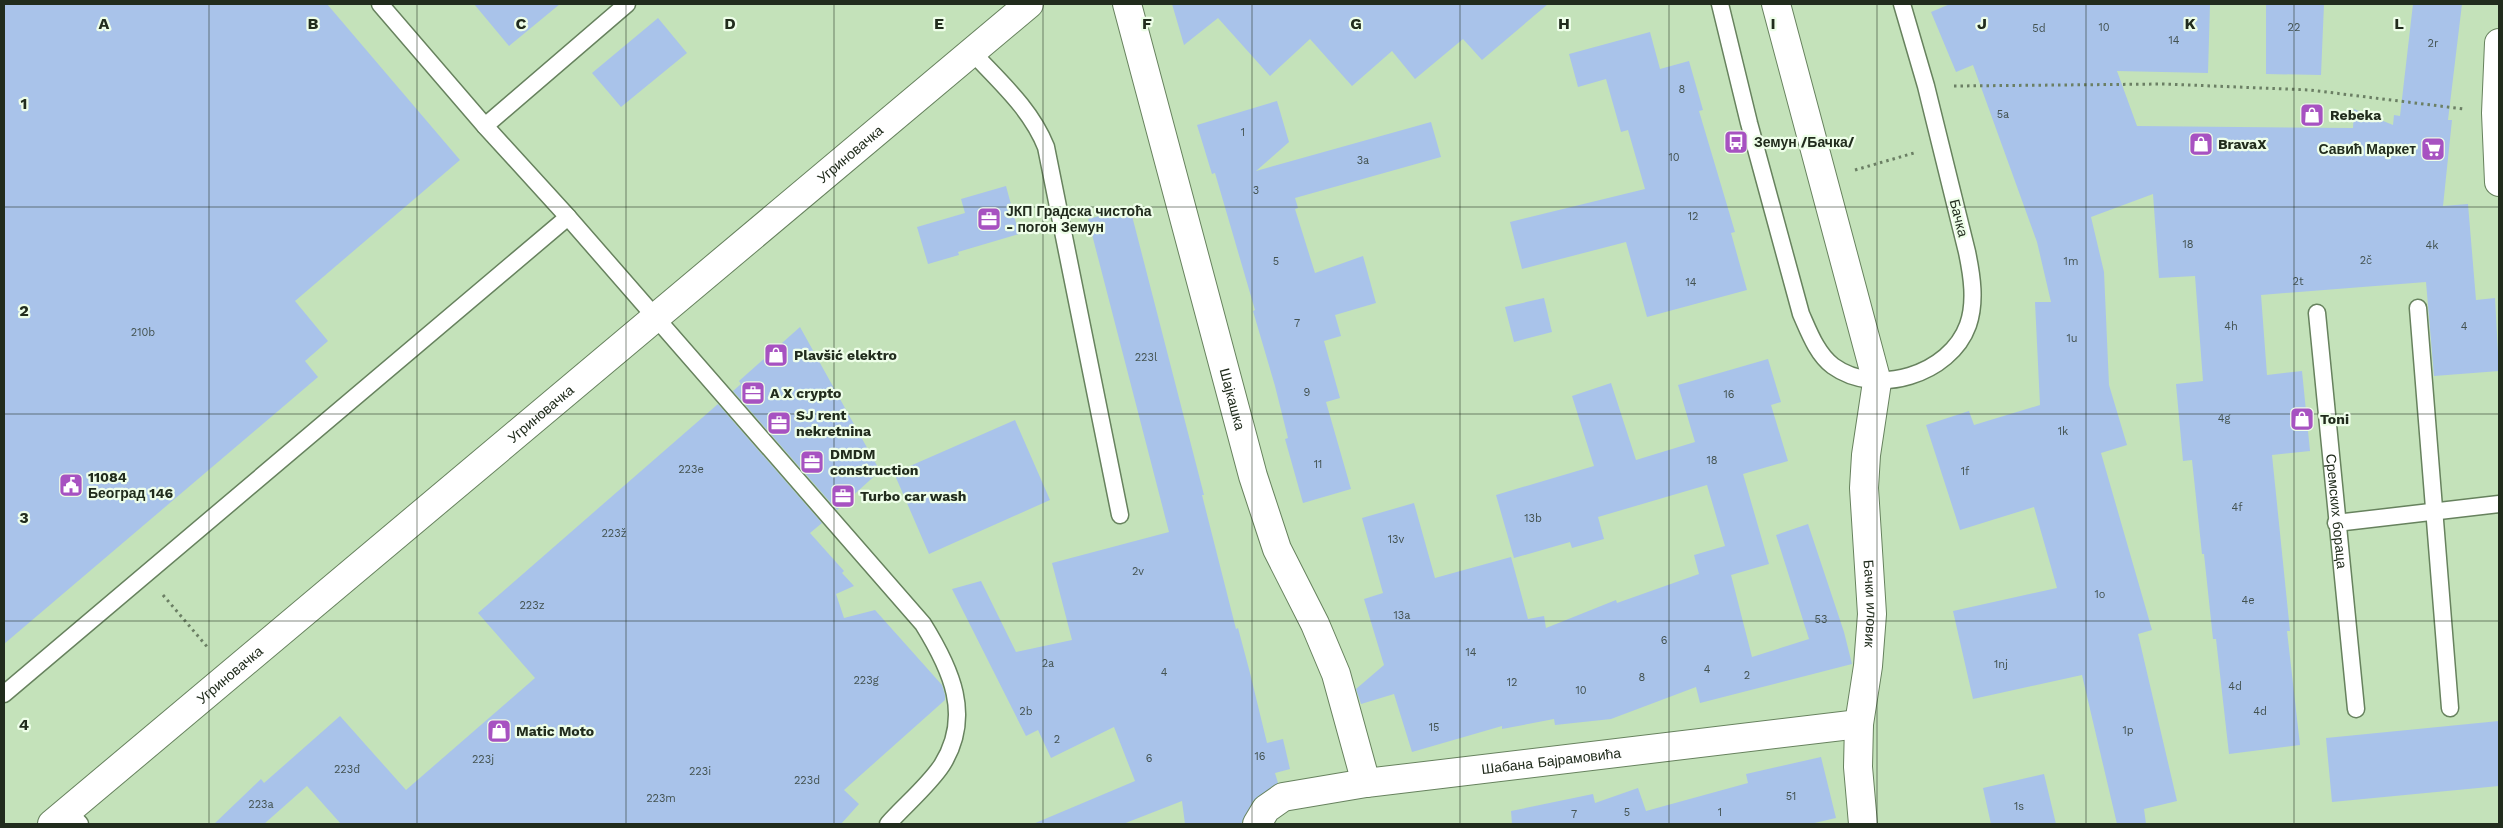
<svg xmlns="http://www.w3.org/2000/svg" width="2503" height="828" viewBox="0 0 2503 828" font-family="'Work Sans',sans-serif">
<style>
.building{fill:#a9c3ea}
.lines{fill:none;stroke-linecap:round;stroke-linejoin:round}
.service-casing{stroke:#67825e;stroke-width:19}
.minor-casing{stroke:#67825e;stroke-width:30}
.secondary-casing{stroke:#67825e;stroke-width:30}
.path{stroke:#6b7f64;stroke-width:3;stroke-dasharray:2.5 4;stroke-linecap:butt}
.service{stroke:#fff;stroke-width:16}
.minor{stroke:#fff;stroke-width:28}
.secondary{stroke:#fff;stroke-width:28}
.grid{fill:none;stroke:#212c1d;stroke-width:1;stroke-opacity:0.55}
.labels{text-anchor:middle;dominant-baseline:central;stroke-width:4.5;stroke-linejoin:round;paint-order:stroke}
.number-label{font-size:11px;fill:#435250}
.poi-label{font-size:14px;font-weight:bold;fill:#212c1d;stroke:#eefee9;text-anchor:start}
.street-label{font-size:14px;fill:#212c1d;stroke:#eefee9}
.grid-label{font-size:16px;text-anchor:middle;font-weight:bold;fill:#212c1d;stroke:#eefee9;stroke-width:4.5;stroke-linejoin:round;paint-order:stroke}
</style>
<rect width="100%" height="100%" fill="#c4e2ba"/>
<path class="building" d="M4,4H327L460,160L295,301L328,341L305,361L318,377L4,644Z
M474,4H560L509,46Z
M1172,4H1548L1482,60L1463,39L1415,79L1392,51L1352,86L1310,39L1270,76L1218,18L1184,45Z
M1950,4H2210L2208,73L2117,71L2137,126L2353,128L2354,109L2393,125L2394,115L2400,116L2413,4H2462L2448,120H2452L2443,206L2468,204L2476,300L2495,298L2499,371L2434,376L2426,282L2261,295L2267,375L2302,371L2310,451L2272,455L2290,631H2287L2300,745L2229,754L2216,639H2213L2204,554H2202L2192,460L2183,461L2176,384L2203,381L2195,276L2159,278L2153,194L2091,217L2104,272L2109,385L2127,445L2101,453L2152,630L2138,634L2177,801L2144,809L2146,824H2117L2082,675L1973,699L1953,611L2057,588L2034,507L1960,530L1926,425L1969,411L1974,425L2040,405L2035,302H2051L2037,242L1973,65L1956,72L1931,12Z
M2266,4H2324L2321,75L2266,74Z
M658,18L687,53L621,107L592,73Z
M1650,32L1660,69L1689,61L1703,110L1699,111L1735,232L1731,233L1747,290L1647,317L1626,242L1522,269L1510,222L1645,189L1628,130L1621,132L1606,79L1578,87L1569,54Z
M1277,101L1289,142L1256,171L1431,122L1441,157L1295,198L1298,208L1295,209L1315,273L1363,256L1376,303L1335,315L1341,336L1324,341L1340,398L1326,402L1351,489L1303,503L1285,439L1288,438L1275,386L1253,311L1255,310L1215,173L1212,174L1197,125Z
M1006,186L1019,234L958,252L959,255L928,264L917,227L965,213L961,199Z
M1130,208L1204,495H1202L1236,629L1238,628L1250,673L1267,743L1283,739L1290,769L1275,773L1278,783L1253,801L1241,824H1185L1182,801L1123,824H1033L1135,781L1114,727L1051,758L1038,730L1026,736L952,589L981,581L1016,652L1072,640L1052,563L1169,532L1088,219Z
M1544,298L1552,332L1514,342L1505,307Z
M800,327L880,471L837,510L733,391L741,384L739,381Z
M1768,359L1781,402L1771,405L1788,461L1743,474L1769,564L1731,575L1752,657L1809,639L1776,535L1808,524L1844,632L1852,664L1700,703L1696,687L1611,719L1555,725L1554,719L1502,729V726L1412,752L1394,694L1361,704L1356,689L1384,665L1364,599L1383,593L1362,518L1414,503L1435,578L1511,557L1528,619L1544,616L1546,628L1616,600L1617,603L1699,574L1694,555L1725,546L1707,485L1598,517L1604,539L1572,548L1570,542L1514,558L1496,495L1594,466L1572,396L1611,383L1636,460L1695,442L1678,385Z
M718,404L822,523L810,533L844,571L842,573L854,586L836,594L844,618L875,610L942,685L945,695V700L844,790L859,804L841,824H341L307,786L264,824H214L261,779L264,783L340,716L406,790L535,678L478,613Z
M1015,420L1050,500L929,554L894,473Z
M2499,721V786L2332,802L2326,738Z
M1821,757L1836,818L1810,824H1512L1511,811L1593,794L1595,803L1638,788L1646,811L1748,783L1746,774Z
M2044,774L2056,824H1991L1983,788Z"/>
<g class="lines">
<g class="service-casing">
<g id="service">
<path d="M380,4L485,126L568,217L923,624C951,669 973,716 942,765C929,785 904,806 888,824"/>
<path d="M1720,4L1749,123L1801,314C1809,332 1817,354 1833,366C1876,397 1950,375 1968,325C1976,302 1972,276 1967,252L1926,86L1902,4"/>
<path d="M972,52C1000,82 1031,109 1046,147L1120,515"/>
<path d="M485,126L627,4"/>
<path d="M2418,308L2450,708"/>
<path id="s1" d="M2317,313L2356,709"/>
<path d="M2336,523L2499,504"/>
<path d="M4,694L568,217"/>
<path d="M68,811L80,824"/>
</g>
</g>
<g class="minor-casing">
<g id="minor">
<path id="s2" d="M1127,4L1253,476L1277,549L1315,624L1336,674L1366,783"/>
<path id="s3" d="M1776,4L1877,382L1866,455L1864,488L1872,614L1868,666L1859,724L1858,767L1863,824"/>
<path d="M2499,43L2496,113L2499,182"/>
<path id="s4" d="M1257,824L1266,809L1283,797L1366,783L1859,724"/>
</g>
</g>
<g class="secondary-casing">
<g id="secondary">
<path id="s5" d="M52,824L1029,4"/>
</g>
</g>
<path class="path" d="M1954,86L2164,84L2310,90L2464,109
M1855,170L1914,153
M163,595L209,649"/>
<use href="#service" class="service"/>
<use href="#minor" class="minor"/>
<use href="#secondary" class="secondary"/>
</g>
<path class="grid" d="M209,4V824M417,4V824M626,4V824M834,4V824M1043,4V824M1252,4V824M1460,4V824M1669,4V824M1877,4V824M2086,4V824M2294,4V824M4,207H2499M4,414H2499M4,621H2499"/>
<defs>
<g id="shop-square" transform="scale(1.25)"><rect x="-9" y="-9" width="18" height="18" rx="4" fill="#a752c1" stroke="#eefee9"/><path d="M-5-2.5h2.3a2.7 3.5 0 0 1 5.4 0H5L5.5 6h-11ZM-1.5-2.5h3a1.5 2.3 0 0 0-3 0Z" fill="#fff"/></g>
<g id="bus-square" transform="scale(1.25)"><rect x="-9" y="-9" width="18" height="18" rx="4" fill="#a752c1" stroke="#eefee9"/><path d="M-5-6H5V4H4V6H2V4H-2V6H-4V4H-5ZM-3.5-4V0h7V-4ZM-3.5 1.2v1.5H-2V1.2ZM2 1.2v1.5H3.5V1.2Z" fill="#fff"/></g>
<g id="supermarket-square" transform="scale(1.25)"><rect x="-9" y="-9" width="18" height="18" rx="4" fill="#a752c1" stroke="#eefee9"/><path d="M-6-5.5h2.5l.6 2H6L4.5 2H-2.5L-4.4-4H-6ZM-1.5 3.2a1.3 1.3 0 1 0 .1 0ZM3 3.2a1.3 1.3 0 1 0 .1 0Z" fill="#fff"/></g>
<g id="office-square" transform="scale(1.25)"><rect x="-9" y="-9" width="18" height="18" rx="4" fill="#a752c1" stroke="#eefee9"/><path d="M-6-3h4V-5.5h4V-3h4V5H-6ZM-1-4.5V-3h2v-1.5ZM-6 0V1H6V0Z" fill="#fff"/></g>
<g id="civic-square" transform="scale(1.25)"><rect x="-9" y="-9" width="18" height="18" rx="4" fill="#a752c1" stroke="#eefee9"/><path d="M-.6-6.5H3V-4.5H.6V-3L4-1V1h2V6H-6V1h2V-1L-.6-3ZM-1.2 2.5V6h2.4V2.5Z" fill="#fff"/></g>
</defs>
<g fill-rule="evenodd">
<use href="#shop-square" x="2312" y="115"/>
<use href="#bus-square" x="1736" y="142"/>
<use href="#shop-square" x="2201" y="144"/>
<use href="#supermarket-square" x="2433" y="149"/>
<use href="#office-square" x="989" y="219"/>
<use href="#shop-square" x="776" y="355"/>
<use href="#office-square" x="753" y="393"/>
<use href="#shop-square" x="2302" y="419"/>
<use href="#office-square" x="779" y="423"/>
<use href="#office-square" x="812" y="462"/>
<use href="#civic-square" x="71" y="485"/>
<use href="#office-square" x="843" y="496"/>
<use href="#shop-square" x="499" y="731"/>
</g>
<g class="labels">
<g class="number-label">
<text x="2104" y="27">10</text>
<text x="2294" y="27">22</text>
<text x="2039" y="28">5d</text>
<text x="2174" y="40">14</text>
<text x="2433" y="43">2r</text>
<text x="1682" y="89">8</text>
<text x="2003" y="114">5a</text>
<text x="1243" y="132">1</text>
<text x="1674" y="157">10</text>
<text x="1363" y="160">3a</text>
<text x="1256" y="190">3</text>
<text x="1693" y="216">12</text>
<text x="2188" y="244">18</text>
<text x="2432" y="245">4k</text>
<text x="2366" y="260">2č</text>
<text x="1276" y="261">5</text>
<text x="2071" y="261">1m</text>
<text x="2298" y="281">2t</text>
<text x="1691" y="282">14</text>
<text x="1297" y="323">7</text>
<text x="2231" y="326">4h</text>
<text x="2464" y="326">4</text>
<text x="143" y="332">210b</text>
<text x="2072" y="338">1u</text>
<text x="1146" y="357">223l</text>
<text x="1307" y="392">9</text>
<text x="1729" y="394">16</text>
<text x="2224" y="418">4g</text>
<text x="2063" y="431">1k</text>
<text x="1712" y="460">18</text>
<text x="1318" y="464">11</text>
<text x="691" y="469">223e</text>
<text x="1965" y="471">1f</text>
<text x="2237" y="507">4f</text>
<text x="1533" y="518">13b</text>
<text x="614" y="533">223ž</text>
<text x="1396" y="539">13v</text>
<text x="1138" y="571">2v</text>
<text x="2100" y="594">1o</text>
<text x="2248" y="600">4e</text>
<text x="532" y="605">223z</text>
<text x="1402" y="615">13a</text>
<text x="1821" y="619">53</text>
<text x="1664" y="640">6</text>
<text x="1471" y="652">14</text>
<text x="1048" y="663">2a</text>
<text x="2001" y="664">1nj</text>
<text x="1707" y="669">4</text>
<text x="1164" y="672">4</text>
<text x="1747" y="675">2</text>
<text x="1642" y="677">8</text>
<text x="866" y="680">223g</text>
<text x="1512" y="682">12</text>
<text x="2235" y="686">4d</text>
<text x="1581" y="690">10</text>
<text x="1026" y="711">2b</text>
<text x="2260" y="711">4d</text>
<text x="1434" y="727">15</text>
<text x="2128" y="730">1p</text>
<text x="1057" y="739">2</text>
<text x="1260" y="756">16</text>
<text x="1149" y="758">6</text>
<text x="483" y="759">223j</text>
<text x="347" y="769">223đ</text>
<text x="700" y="771">223i</text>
<text x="807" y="780">223d</text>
<text x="1791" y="796">51</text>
<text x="661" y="798">223m</text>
<text x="261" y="804">223a</text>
<text x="2019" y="806">1s</text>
<text x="1627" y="812">5</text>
<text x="1720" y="812">1</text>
<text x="1574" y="814">7</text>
</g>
<g class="poi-label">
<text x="2330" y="115">Rebeka</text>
<text x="1754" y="142">Земун /Бачка/</text>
<text x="2218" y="144">BravaX</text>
<text x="2416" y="149" text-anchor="end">Савић Маркет</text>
<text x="1006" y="211">ЈКП Градска чистоћа<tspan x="1006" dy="16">- погон Земун</tspan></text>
<text x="794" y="355">Plavšić elektro</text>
<text x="770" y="393">A X crypto</text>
<text x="796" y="415">SJ rent<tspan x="796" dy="16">nekretnina</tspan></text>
<text x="2320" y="419">Toni</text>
<text x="830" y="454">DMDM<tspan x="830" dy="16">construction</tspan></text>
<text x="88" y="477">11084<tspan x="88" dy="16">Београд 146</tspan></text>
<text x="860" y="496">Turbo car wash</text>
<text x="516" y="731">Matic Moto</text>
</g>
<g class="street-label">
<text stroke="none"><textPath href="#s5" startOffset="1042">Угриновачка</textPath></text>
<text transform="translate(1959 218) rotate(76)">Бачка</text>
<text stroke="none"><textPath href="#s2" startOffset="409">Шајкашка</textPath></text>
<text stroke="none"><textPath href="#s5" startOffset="638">Угриновачка</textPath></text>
<text stroke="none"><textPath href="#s1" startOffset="199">Сремских бораца</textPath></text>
<text stroke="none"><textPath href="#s3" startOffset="614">Бачки иловик</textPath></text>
<text stroke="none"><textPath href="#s5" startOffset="232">Угриновачка</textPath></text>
<text stroke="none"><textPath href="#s4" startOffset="309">Шабана Бајрамовића</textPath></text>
</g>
</g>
<g class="grid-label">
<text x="104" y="29">A</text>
<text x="313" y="29">B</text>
<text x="521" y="29">C</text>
<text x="730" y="29">D</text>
<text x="939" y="29">E</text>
<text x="1147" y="29">F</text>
<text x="1356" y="29">G</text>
<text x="1564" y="29">H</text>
<text x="1773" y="29">I</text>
<text x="1982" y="29">J</text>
<text x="2190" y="29">K</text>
<text x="2399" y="29">L</text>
<text x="24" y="109">1</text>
<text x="24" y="316">2</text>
<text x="24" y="523">3</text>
<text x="24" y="730">4</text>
</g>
<rect width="2503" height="828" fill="none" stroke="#212c1d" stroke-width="10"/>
</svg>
